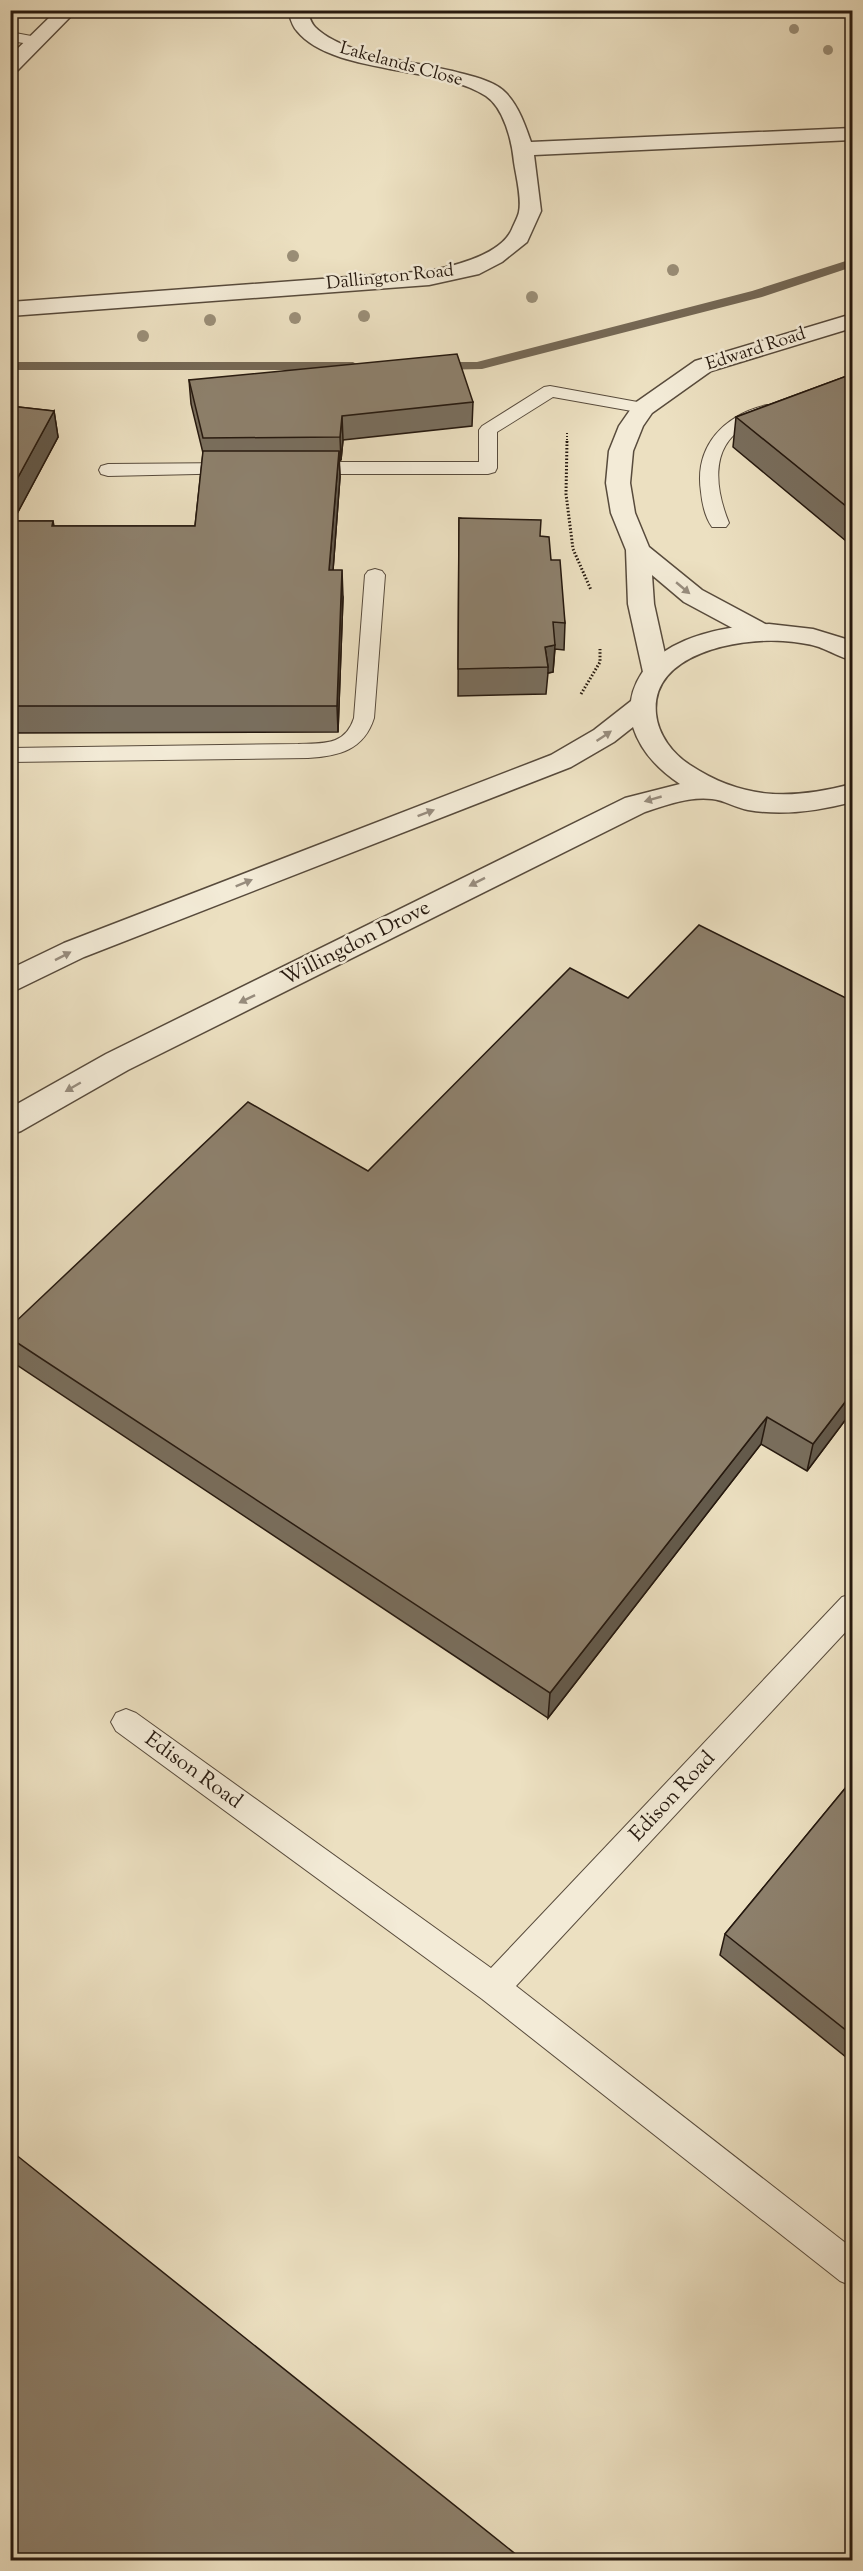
<svg xmlns="http://www.w3.org/2000/svg" width="863" height="2571" viewBox="0 0 863 2571" font-family="'Sorts Mill Goudy',serif">
<style>
.lines{fill:none;stroke-linecap:round;stroke-linejoin:round}
.stream{fill:#756855;fill-rule:evenodd}
.service-casing{stroke:#584b3c;stroke-width:2}
.minor-casing{stroke:#584b3c;stroke-width:3}
.tertiary-casing{stroke:#584b3c;stroke-width:3}
.path-far1{stroke:#26190f;stroke-width:2;stroke-dasharray:1 2;stroke-linecap:butt}
.path{stroke:#26190f;stroke-width:3;stroke-dasharray:1.5 2;stroke-linecap:butt}
.service{fill:#f3ebd7;fill-rule:evenodd}
.minor{fill:#f3ebd7;fill-rule:evenodd}
.tertiary{fill:#f3ebd7;fill-rule:evenodd}
.tree{fill:#9a8e77}
.wall{fill:#796e5d;stroke:#26190f;stroke-width:1.5}
.shaded-wall{fill:#635a4c;stroke:#26190f;stroke-width:1.5}
.building{fill:#8d806c;stroke:#26190f;stroke-width:1.5}
.oneway{fill:#978c7d}
.labels{text-anchor:middle;dominant-baseline:central;stroke-width:5;stroke-linejoin:round;paint-order:stroke}
.far-street-label{font-size:18px;fill:#26190f;stroke:#f3ebd7}
.street-label{font-size:21px;fill:#26190f;stroke:#f3ebd7}
</style>
<rect width="100%" height="100%" fill="#ece0c1"/>
<filter id="stains"><feTurbulence type="fractalNoise" baseFrequency=".00333" numOctaves="4"/><feColorMatrix values="0 0 0 0 .2 0 0 0 0 .09 0 0 0 0 .02 0 0 0 .5 -.17"/></filter>
<radialGradient id="worn" r=".72"><stop offset=".6" stop-color="#630" stop-opacity="0"/><stop offset="1" stop-color="#630" stop-opacity=".3"/></radialGradient>
<g class="lines">
<path class="stream" d="M852,259V267L762,297L482,369L436,370L429,366L436,362H477L752,291Z
M10,362H353L360,366L353,370H10Z"/>
<g class="service-casing">
<path id="service" d="M10,32L42,38L44,41L37,45L10,41Z
M550,386L643,403L649,404L652,408L649,412L643,413L553,397L497,432V468L495,472L488,474H304L297,472L295,468L297,464L304,462H479V430L482,426L544,387Z
M767,405L773,406L776,410L773,414C763,418 752,421 743,428C709,449 716,491 729,523L726,527H712C705,517 702,503 701,492C694,446 724,415 767,405Z
M234,463L241,465L243,469L241,473L108,476L101,474L99,470L101,466L108,464Z
M375,569L382,571L385,575L374,718C364,750 339,756 308,758L10,762V748L298,744C323,743 345,746 354,718L365,575L368,571Z
M852,786V801L844,799L841,794L844,788Z
M852,1594V1625L516,1986L852,2248V2286L840,2281L482,1999L116,1731L111,1722L116,1713L126,1709L136,1713L491,1968L842,1597Z"/>
</g>
<g class="minor-casing">
<path id="minor" d="M57,10H77L17,71L10,73V56Z
M288,10H307C309,16 311,23 315,27C345,57 423,62 464,74C478,78 496,82 506,93C519,107 525,125 531,142L852,128V140L534,155L541,211L527,242L502,262L479,274L429,285L10,316V302L429,271C454,266 501,255 512,229C514,224 518,217 519,212C522,198 516,176 514,162C512,141 504,108 486,96C439,65 333,75 297,31C292,26 290,17 288,10Z
M852,314V328L711,371L652,413L643,426L633,451L630,483L635,513L649,547L702,590L769,626L773,632L769,638L760,640L751,638L684,602L652,575L654,604L669,672L665,678L656,680L647,678L643,672L628,604L626,550L611,513L606,483L609,451L619,426L635,403L695,361Z"/>
</g>
<g class="tertiary-casing">
<path id="tertiary" d="M769,624L813,629L849,640L852,642V660C841,658 830,651 819,647C807,643 795,642 783,641C739,638 650,653 656,714C658,735 673,754 690,765C743,800 792,800 852,784V802C818,811 783,816 748,810C736,808 724,800 712,799C691,796 665,805 645,812L128,1070L21,1131L10,1135V1108L106,1054L625,798L680,784C659,770 641,752 633,727L614,742L571,767L84,957L10,993V969L64,943L551,755L594,730L631,701C641,641 718,626 769,624Z"/>
</g>
<path class="path-far1" d="M567,443V433"/>
<path class="path" d="M567,441L566,494L573,549L591,590
M581,694L600,662V649"/>
<use href="#service" class="service"/>
<use href="#minor" class="minor"/>
<use href="#tertiary" class="tertiary"/>
</g>
<g class="tree">
<circle cx="794" cy="29" r="5"/>
<circle cx="828" cy="50" r="5"/>
<circle cx="293" cy="256" r="6"/>
<circle cx="673" cy="270" r="6"/>
<circle cx="532" cy="297" r="6"/>
<circle cx="364" cy="316" r="6"/>
<circle cx="295" cy="318" r="6"/>
<circle cx="210" cy="320" r="6"/>
<circle cx="143" cy="336" r="6"/>
</g>
<path class="wall" d="M852,374V546L733,447L736,417Z
M189,380L473,402L472,426L343,440L341,460L339,461L340,477L333,570L343,597L338,732L10,733V406L54,411L58,437L13,521H53L54,526H195L203,453L191,404Z
M459,518L540,536L551,560L565,623L564,650L555,649L553,672L548,673L546,694L458,696Z
M368,1171L852,1411L807,1471L761,1444L548,1718L11,1361L10,1327Z
M852,1780V2062L720,1955L725,1934Z"/>
<path class="shaded-wall" d="M54,411L58,437L10,527V492Z
M342,416L343,440L341,460L340,437Z
M339,451L340,477L331,597L329,570Z
M342,570L343,597L338,732L337,706Z
M555,645L553,672L548,673V667L545,647Z
M852,1393V1411L807,1471L813,1444Z
M767,1417L761,1444L548,1718L550,1693Z"/>
<path class="building" d="M457,354L473,402L342,416L340,437L203,438L189,380Z
M852,374V511L736,417Z
M10,406L54,411L10,492Z
M203,451H339L329,570H342L337,706H10V521H53L52,526H195Z
M459,518L541,520L540,536L549,537L551,560H560L565,623L553,622L555,645L545,647L548,667L458,669Z
M699,925L852,1001V1393L813,1444L767,1417L550,1693L10,1338V1327L248,1102L368,1171L570,968L628,998Z
M852,1780V2035L725,1934Z
M10,2150L523,2560H10Z"/>
<defs><path id="oneway-solid" d="M-6-.8H1V-3.2L6.5 0L1 3.2V.8H-6Z" transform="scale(1.5)"/></defs>
<g class="oneway">
<use href="#oneway-solid" transform="translate(683 588) rotate(40)"/>
<use href="#oneway-solid" transform="translate(604 736) rotate(-34)"/>
<use href="#oneway-solid" transform="translate(653 799) rotate(164)"/>
<use href="#oneway-solid" transform="translate(426 813) rotate(-21)"/>
<use href="#oneway-solid" transform="translate(477 882) rotate(153)"/>
<use href="#oneway-solid" transform="translate(244 883) rotate(-22)"/>
<use href="#oneway-solid" transform="translate(63 956) rotate(-27)"/>
<use href="#oneway-solid" transform="translate(247 999) rotate(154)"/>
<use href="#oneway-solid" transform="translate(73 1087) rotate(150)"/>
</g>
<g class="labels">
<g class="far-street-label">
<text transform="translate(401 65) rotate(15)">Lakelands Close</text>
<text transform="translate(390 278) rotate(-6)">Dallington Road</text>
<text transform="translate(756 350) rotate(-18)">Edward Road</text>
</g>
<g class="street-label">
<text transform="translate(356 944) rotate(-27)">Willingdon Drove</text>
<text transform="translate(193 1771) rotate(36)">Edison Road</text>
<text transform="translate(673 1797) rotate(-47)">Edison Road</text>
</g>
</g>
<rect width="863" height="2571" fill="none" stroke="#ece0c1" stroke-width="36"/>
<rect x="12" y="12" width="839" height="2547" fill="none" stroke="#26190f" stroke-width="3"/>
<rect x="18" y="18" width="827" height="2535" fill="none" stroke="#26190f" stroke-width="1.5"/>
<rect width="100%" height="100%" filter="url(#stains)"/>
<rect width="100%" height="100%" fill="url(#worn)"/>
</svg>
